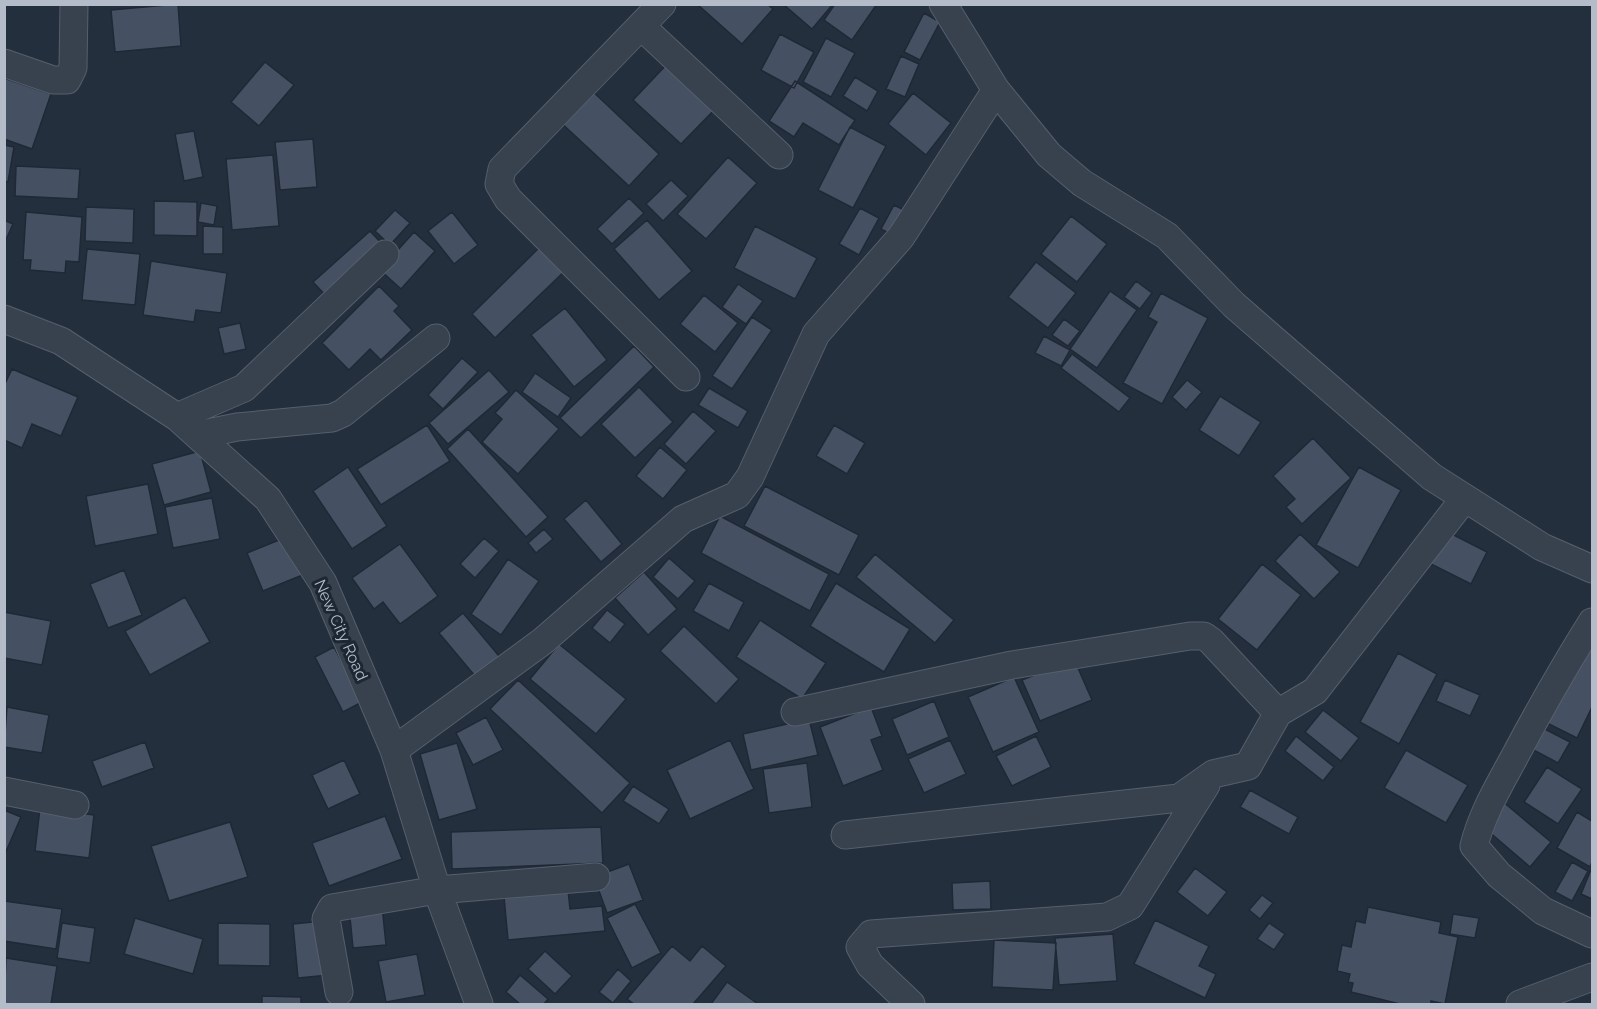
<svg xmlns="http://www.w3.org/2000/svg" width="1597" height="1009" viewBox="0 0 1597 1009" font-family="Raleway,sans-serif">
<style>
.building{fill:#455162;stroke:#1f2835;stroke-width:1.5}
.lines{fill:none;stroke-linecap:round;stroke-linejoin:round}
.street-casing{stroke:#565f6c;stroke-width:29}
.street{stroke:#38414e;stroke-width:27}
.labels{text-anchor:middle;dominant-baseline:central;stroke-width:6;stroke-linejoin:round;paint-order:stroke}
.street-label{font-size:16px;fill:#b4bcc9;stroke:#1d2633}
</style>
<rect width="100%" height="100%" fill="#242f3e"/>
<path class="building" d="M178,4L181,46L115,52L111,10Z
M697,4H767L773,9L742,44Z
M783,4H833L812,29Z
M835,4H877L852,40L824,20Z
M924,13L940,22L920,60L904,52Z
M780,34L814,52L794,88L761,70Z
M826,38L855,53L831,97L803,82Z
M901,56L919,64L905,97L886,89Z
M670,61L718,106L681,144L633,100Z
M265,62L294,85L259,126L231,102Z
M855,77L878,91L867,111L843,96Z
M4,78L51,94L32,149L4,139Z
M795,81L855,120L839,145L803,123L794,137L769,121Z
M588,87L659,154L629,186L557,119Z
M913,93L951,123L926,155L888,124Z
M850,127L886,146L853,208L818,190Z
M194,131L203,177L184,181L175,134Z
M313,139L317,187L280,190L275,142Z
M4,145L14,147L8,182L4,181Z
M273,155L279,226L232,230L226,159Z
M728,157L757,183L706,239L677,214Z
M16,166L80,169L78,199L15,196Z
M671,180L688,196L663,221L646,204Z
M629,198L644,213L612,244L597,229Z
M154,201L197,202V236L154,235Z
M201,203L217,206L214,225L198,222Z
M894,205L908,212L894,236L881,229Z
M86,207L134,209L133,243L85,241Z
M860,208L879,218L859,255L839,244Z
M395,210L410,223L390,245L375,231Z
M26,212L82,217L79,262L66,261L65,273L30,270L31,260H23Z
M452,212L478,245L454,264L428,231Z
M1071,216L1107,244L1077,282L1041,254Z
M4,220L13,224L4,244Z
M647,220L692,271L659,300L614,249Z
M203,226L223,227V254H203Z
M755,226L817,258L795,299L734,268Z
M370,231L385,247L328,298L313,282Z
M414,232L435,251L401,289L380,270Z
M546,241L570,266L495,338L472,314Z
M87,249L140,254L135,305L82,300Z
M151,261L227,273L221,313L196,310L194,322L143,315Z
M1036,262L1076,293L1048,328L1008,297Z
M1136,281L1152,293L1140,309L1124,297Z
M738,284L763,301L746,324L722,307Z
M379,286L399,306L394,311L412,330L381,360L370,349L349,370L322,343Z
M1110,291L1137,310L1097,368L1070,349Z
M1161,293L1208,318L1162,404L1123,383L1157,322L1148,317Z
M704,295L738,323L715,352L680,324Z
M565,308L607,360L574,387L531,335Z
M752,317L772,330L732,389L712,376Z
M1064,319L1080,331L1068,346L1052,335Z
M240,323L246,349L224,354L218,328Z
M1044,336L1070,350L1061,366L1035,353Z
M634,346L654,367L581,438L560,418Z
M1072,354L1130,398L1119,412L1061,368Z
M462,358L478,372L443,409L428,395Z
M12,369L78,397L61,436L32,424L22,448L4,440V386Z
M489,370L509,392L448,444L429,423Z
M535,373L571,398L558,417L522,392Z
M1187,380L1202,392L1186,410L1172,397Z
M639,387L673,422L635,458L601,424Z
M709,388L748,411L738,428L698,405Z
M516,390L559,429L518,474L482,442L502,419L495,413Z
M1220,396L1261,422L1239,456L1199,430Z
M693,411L716,431L686,464L664,444Z
M427,425L450,461L381,505L357,469Z
M834,425L865,443L847,474L816,456Z
M468,429L548,517L526,537L447,449Z
M1313,438L1351,478L1302,524L1286,507L1295,499L1273,476Z
M660,447L687,470L663,499L636,476Z
M200,451L211,492L164,505L152,464Z
M348,467L387,526L352,549L313,491Z
M1359,467L1401,490L1358,568L1316,545Z
M148,484L158,534L95,546L86,496Z
M765,486L859,535L839,575L744,526Z
M212,498L220,539L173,548L165,507Z
M586,500L622,544L601,562L564,519Z
M720,516L829,574L810,611L701,553Z
M544,529L553,539L536,553L528,543Z
M1442,529L1487,552L1471,584L1425,561Z
M1300,534L1340,572L1314,599L1275,561Z
M289,536L305,574L263,591L247,553Z
M484,538L499,551L475,578L460,564Z
M400,544L438,596L400,624L383,602L374,609L352,578Z
M875,554L954,620L935,643L856,577Z
M669,558L695,581L678,599L653,577Z
M508,559L539,581L501,635L471,614Z
M1262,564L1301,595L1257,650L1218,619Z
M124,570L142,615L108,628L90,584Z
M644,572L677,609L648,635L615,598Z
M709,583L744,602L729,631L693,611Z
M836,583L910,629L884,672L810,626Z
M185,597L210,642L150,675L125,631Z
M607,610L625,624L610,643L592,628Z
M4,612L51,621L42,665L4,658Z
M463,613L504,662L480,682L439,633Z
M760,620L826,663L802,699L736,657Z
M684,626L739,679L716,704L660,651Z
M1592,630V707L1577,738L1543,721Z
M559,644L626,699L596,734L530,679Z
M334,647L362,702L343,712L315,657Z
M1398,653L1437,674L1399,744L1360,722Z
M1074,659L1092,700L1040,721L1022,680Z
M1014,677L1039,732L993,752L968,697Z
M518,680L630,783L602,813L490,709Z
M1445,680L1480,695L1470,716L1436,701Z
M934,701L949,737L907,755L892,719Z
M7,707L49,715L42,753L4,747Z
M871,707L882,736L871,740L883,770L843,786L820,727Z
M1323,710L1359,738L1341,761L1305,732Z
M486,717L503,750L473,765L456,733Z
M809,719L818,755L751,770L743,734Z
M1537,725L1570,742L1558,763L1526,746Z
M1036,736L1051,767L1012,786L996,756Z
M1296,736L1334,767L1323,781L1285,751Z
M730,740L754,789L690,819L667,770Z
M950,740L966,774L924,793L908,759Z
M145,742L154,768L102,787L92,761Z
M457,743L477,809L439,820L420,754Z
M1406,750L1468,785L1446,823L1384,788Z
M344,760L360,794L328,809L312,775Z
M807,763L812,807L769,813L763,769Z
M1547,767L1582,789L1558,824L1524,802Z
M633,786L669,809L659,824L623,801Z
M1250,790L1298,817L1289,834L1240,807Z
M1502,801L1551,842L1530,867L1481,825Z
M40,808L94,815L89,858L35,851Z
M4,810L21,817L4,856Z
M1577,812L1592,821V862L1590,867L1557,848Z
M385,816L402,859L329,886L312,843Z
M230,822L248,877L169,901L151,846Z
M601,827L603,863L452,869L451,832Z
M1572,862L1588,871L1572,901L1555,892Z
M629,864L643,900L607,913L594,877Z
M1592,867V899L1581,894Z
M1195,868L1227,892L1208,916L1177,892Z
M567,880L570,909L602,906L605,931L508,940L503,886Z
M990,881L991,909L953,910L952,883Z
M1262,895L1273,903L1260,919L1249,910Z
M4,901L62,909L56,949L4,941Z
M635,904L661,953L632,968L607,918Z
M382,905L386,945L353,948L349,907Z
M1368,907L1441,922L1439,933L1458,937L1445,1004L1431,1001V1004H1400L1351,992L1353,983L1348,982L1350,974L1337,971L1342,945L1351,947L1356,921L1365,923Z
M1453,914L1479,918L1475,938L1450,934Z
M135,918L203,939L193,974L124,954Z
M1155,920L1209,946L1199,966L1216,974L1205,998L1134,964Z
M323,921L329,975L298,978L293,924Z
M62,923L95,928L90,963L57,958Z
M218,923L270,924V966L218,965Z
M1269,923L1285,934L1274,950L1257,939Z
M1113,934L1117,981L1059,985L1055,938Z
M994,940L1056,943L1053,990L992,987Z
M672,946L690,961L702,946L726,966L693,1004H634L627,999Z
M545,951L572,976L555,994L528,969Z
M417,954L425,995L386,1002L378,961Z
M6,958L57,966L51,1004H4Z
M618,969L631,981L613,1003L599,992Z
M520,975L548,999L544,1004H520L506,992Z
M727,982L758,1004H711Z
M262,996L301,997V1004H262Z"/>
<g class="lines">
<g class="street-casing">
<path id="street" d="M662,4L502,169L499,184L508,199L686,377
M943,4L996,90L1049,155L1082,183L1167,236L1234,305L1432,477L1542,547L1592,569
M641,26L779,155
M4,63L53,80H67L73,68L74,4
M4,319L61,341L177,417L268,499L323,583L394,750L437,890L479,1004
M177,417L244,388L385,254
M198,435L237,427L332,418L343,413L436,338
M1592,622C1565,665 1540,709 1516,754C1500,784 1482,813 1474,846L1499,875L1543,911L1592,934
M795,712L1012,665L1190,636H1204L1211,641L1278,713
M394,750L543,641L683,519L737,495L750,477L816,334L901,237L996,90
M4,791L75,805
M845,835L1179,798L1213,774L1248,766L1278,713L1315,691L1464,499
M339,992L326,919L332,908L437,890L596,877
M911,1004L870,965L860,947L871,934L1107,917L1130,906L1206,785
M1520,1004L1592,977"/>
</g>
<use href="#street" class="street"/>
</g>
<g class="labels">
<g class="street-label">
<text transform="translate(341 630) rotate(66)">New City Road</text>
</g>
</g>
<rect width="1597" height="1009" fill="none" stroke="#b4bcc9" stroke-width="12"/>
</svg>
